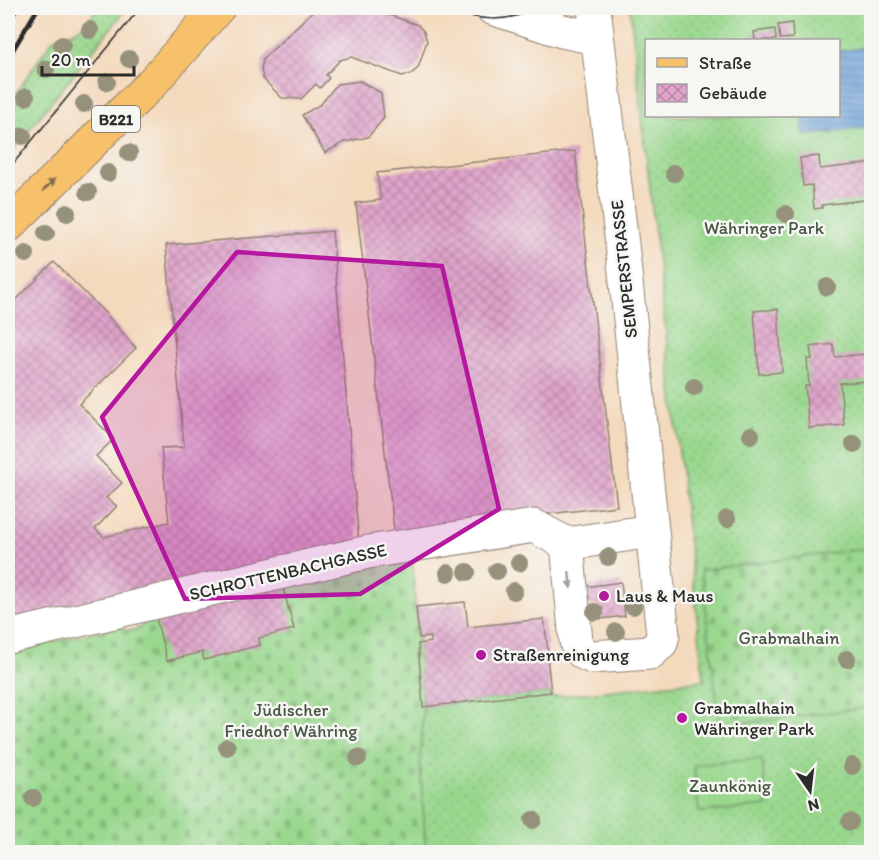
<svg xmlns="http://www.w3.org/2000/svg" width="879" height="860" viewBox="0 0 879 860" font-family="Itim,sans-serif">
<style>
.grass{fill:url(#grass-dots);stroke:#62825c;stroke-width:1.5;fill-rule:evenodd}
.cemetery{fill:url(#cemetery-stones);stroke:#62825c;stroke-width:1.5}
.garden{fill:#9ad88e;stroke:#62825c;stroke-width:1.5}
.water{fill:url(#water-rules);stroke:#4c6682;stroke-width:1.5}
.building{fill:url(#building-cross-hatch)}
.lines{fill:none;stroke-linecap:round;stroke-linejoin:round}
.minor-casing{stroke:#908274;stroke-width:35}
.primary-casing{stroke:#908274;stroke-width:35}
.minor{stroke:#fff;stroke-width:33}
.primary{stroke:#f7c06b;stroke-width:33}
.tram{stroke:#2b2b2b;stroke-width:1.5}
.rail{stroke:#2b2b2b;stroke-width:4.5}
.tree{fill:#95917a}
.oneway{fill:#876e48}
.oneway2{fill:#a0a0a0}
.marked{fill:#b5179e;fill-opacity:0.2;stroke:#b5179e;stroke-width:4.5;stroke-linejoin:round}
.poi-dot{fill:#b5179e;stroke:#f6f6f2;stroke-width:2}
.labels{text-anchor:middle;dominant-baseline:central;stroke-width:5;stroke-linejoin:round;paint-order:stroke}
.shield{fill:#f6f6f2;stroke:#686867;stroke-width:1.5}
.shield-label{font-size:16px;font-weight:bold;fill:#2b2b2b}
.park-label{font-size:18px;fill:#475644;stroke:#f6f6f2}
.street-label{font-size:18px;fill:#2b2b2b;stroke:#f6f6f2}
.poi-label{font-size:18px;fill:#2b2b2b;stroke:#f6f6f2;text-anchor:start}
</style>
<defs>
<pattern id="grass-dots" width="8" height="8" patternUnits="userSpaceOnUse" patternTransform="scale(1.5)"><rect width="8" height="8" fill="#9ad88e"/><path d="M2 2h.1M6 6h.1" fill="none" stroke="#85ba7b" stroke-width="1.8" stroke-linecap="round"/></pattern>
<pattern id="cemetery-stones" width="16" height="16" patternUnits="userSpaceOnUse" patternTransform="scale(1.5)"><rect width="16" height="16" fill="#9ad88e"/><path d="M2 7V4a2 2 0 0 1 4 0v3zM10 15v-3a2 2 0 0 1 4 0v3z" fill="#85ba7b"/></pattern>
<pattern id="water-rules" width="6" height="5" patternUnits="userSpaceOnUse" patternTransform="scale(1.5)"><rect width="6" height="5" fill="#6da0d8"/><path d="M0 2.5h6" fill="none" stroke="#5a83af"/></pattern>
<pattern id="building-cross-hatch" width="8" height="8" patternUnits="userSpaceOnUse" patternTransform="scale(1.5)"><rect width="8" height="8" fill="#e0a4cb"/><path d="M0 0l8 8M0 8l8-8" fill="none" stroke="#b686a5"/></pattern>
</defs>
<rect width="100%" height="100%" fill="#f6f6f2"/>
<filter id="ink" filterUnits="userSpaceOnUse"><feTurbulence type="fractalNoise" baseFrequency=".0167" numOctaves="2"/><feDisplacementMap in="SourceGraphic" scale="12" xChannelSelector="R" yChannelSelector="G"/><feConvolveMatrix kernelMatrix="1 2 1 2 8 2 1 2 1" color-interpolation-filters="sRGB"/></filter>
<filter id="wash" filterUnits="userSpaceOnUse"><feTurbulence type="fractalNoise" baseFrequency=".008" numOctaves="4" result="noise"/><feDisplacementMap in="SourceGraphic" scale="24" xChannelSelector="R" yChannelSelector="G"/><feGaussianBlur stdDeviation="1.35" result="paint"/><feColorMatrix in="noise" values="0 0 0 0 0 0 0 0 0 0 0 0 0 0 0 0 0 1.4 0 .05"/><feComposite in="paint" operator="in"/></filter>
<g filter="url(#wash)">
<rect width="100%" height="100%" fill="#f4dabd"/>
<path class="grass" d="M98,8H127L8,156V105L53,39L73,32L85,24Z
M630,8H871V852H426L420,764L423,707L551,692L552,697L704,680ZM646,40H838V116H646Z"/>
<path class="cemetery" d="M871,548V707L720,726L701,570Z
M412,558L423,707L420,764L426,852H8V653L119,626C130,634 140,630 148,620Z"/>
<path class="garden" d="M762,759L767,806L699,812L694,765Z"/>
<path class="water" d="M871,47V127L804,136L802,116H838L839,51Z"/>
<g id="blocks">
<path class="building" d="M316,8H369L418,25L424,32L427,41L418,68L411,74L402,76L351,57L340,60L326,75L329,78L320,88L316,84L301,99L282,98L263,79L261,69L263,59Z
M792,23L793,38L780,39L778,25Z
M775,29L776,40H755L754,32Z
M360,81L381,93L384,118L368,137L344,142L325,153L302,115L321,104L337,84Z
M575,151L617,506L497,520L395,538L356,203L381,200L377,173Z
M819,156L820,169L872,163V199L822,205V208L814,209L812,185L803,186L800,158Z
M332,231L359,544L8,626V308L54,262L107,315L136,348L79,404L114,439L96,456L122,483L106,498L117,506L95,529L104,537L169,522L161,448L184,447L166,245Z
M778,309L782,372L759,374L754,311Z
M833,344L835,357L866,354L868,381L840,383L844,425L809,428L805,386H809L807,359H812L810,347Z
M621,582L625,616L600,619L598,605L587,606L585,587Z
M283,588L294,629L259,638L260,645L204,660L202,652L167,661L156,618Z
M465,602L468,627L544,619L548,652L543,653V657H547L551,692L423,707L418,644L431,642V637L419,638L416,607Z"/>
</g>
</g>
<g filter="url(#ink)">
<use href="#blocks" fill-opacity="0" stroke="#908274" stroke-width="1.5"/>
<g class="lines">
<g class="minor-casing">
<path id="minor" d="M492,8L562,31L596,38
M594,8L623,253L663,635L661,643L650,653L592,657C583,654 578,651 576,641L567,544L651,531
M8,637L368,552L534,526L567,544"/>
</g>
<g class="primary-casing">
<path id="primary" d="M8,226L151,84L218,8"/>
</g>
<use href="#minor" class="minor"/>
<use href="#primary" class="primary"/>
<path class="tram" d="M448,8C479,22 507,23 537,8
M8,170L140,8"/>
<path class="rail" d="M8,24L17,8
M8,58L38,8"/>
</g>
<g class="tree">
<circle cx="90" cy="30" r="9"/>
<circle cx="62" cy="45" r="9"/>
<circle cx="129" cy="59" r="9"/>
<circle cx="46" cy="69" r="9"/>
<circle cx="107" cy="82" r="9"/>
<circle cx="26" cy="97" r="9"/>
<circle cx="84" cy="104" r="9"/>
<circle cx="23" cy="136" r="9"/>
<circle cx="129" cy="153" r="9"/>
<circle cx="108" cy="173" r="9"/>
<circle cx="674" cy="173" r="9"/>
<circle cx="88" cy="192" r="9"/>
<circle cx="67" cy="213" r="9"/>
<circle cx="786" cy="214" r="9"/>
<circle cx="46" cy="233" r="9"/>
<circle cx="26" cy="254" r="9"/>
<circle cx="827" cy="287" r="9"/>
<circle cx="694" cy="387" r="9"/>
<circle cx="751" cy="435" r="9"/>
<circle cx="854" cy="444" r="9"/>
<circle cx="727" cy="519" r="9"/>
<circle cx="608" cy="557" r="9"/>
<circle cx="519" cy="563" r="9"/>
<circle cx="497" cy="571" r="9"/>
<circle cx="467" cy="572" r="9"/>
<circle cx="448" cy="573" r="9"/>
<circle cx="514" cy="591" r="9"/>
<circle cx="633" cy="606" r="9"/>
<circle cx="595" cy="612" r="9"/>
<circle cx="616" cy="632" r="9"/>
<circle cx="847" cy="659" r="9"/>
<circle cx="227" cy="747" r="9"/>
<circle cx="358" cy="758" r="9"/>
<circle cx="852" cy="766" r="9"/>
<circle cx="33" cy="798" r="9"/>
<circle cx="533" cy="820" r="9"/>
<circle cx="850" cy="822" r="9"/>
</g>
<defs><path id="oneway-solid" d="M-6-.8H1V-3.2L6.5 0L1 3.2V.8H-6Z" transform="scale(1.5)"/></defs>
<use class="oneway" href="#oneway-solid" transform="translate(49 185) rotate(-45)"/>
<use class="oneway2" href="#oneway-solid" transform="translate(570 580) rotate(85)"/>
</g>
<path class="marked" d="M237,252L442,266L499,509L360,594L185,599L102,417Z"/>
<g class="poi-dot">
<circle cx="604" cy="596" r="6"/>
<circle cx="481" cy="655" r="6"/>
<circle cx="682" cy="718" r="6"/>
</g>
<g class="labels">
<rect class="shield" x="92" y="106" width="48" height="26" rx="4.5"/>
<g class="shield-label">
<text x="116" y="119">B221</text>
</g>
<g class="park-label">
<text x="764" y="228">Währinger Park</text>
<text x="789" y="638">Grabmalhain</text>
<text x="291" y="710">Jüdischer<tspan x="291" dy="21">Friedhof Währing</tspan></text>
<text x="730" y="786">Zaunkönig</text>
</g>
<g class="street-label">
<text transform="translate(624 269) rotate(-96)">SEMPERSTRASSE</text>
<text transform="translate(288 572) rotate(-13)">SCHROTTENBACHGASSE</text>
</g>
<g class="poi-label">
<text x="616" y="596">Laus &amp; Maus</text>
<text x="493" y="655">Straßenreinigung</text>
<text x="694" y="708">Grabmalhain<tspan x="694" dy="21">Währinger Park</tspan></text>
</g>
</g>
<rect width="879" height="860" fill="none" stroke="#f6f6f2" stroke-width="30"/>
<rect x="645" y="39" width="195" height="78" fill="#f6f6f2" stroke="#a5a5a2" stroke-width="1.5"/>
<rect x="657" y="58" width="30" height="9" fill="#f7c06b" stroke="#a5a5a2" stroke-width="1.5"/>
<text x="699" y="69" font-size="18" fill="#2b2b2b">Straße</text>
<rect x="657" y="84" width="30" height="18" fill="url(#building-cross-hatch)" stroke="#a5a5a2" stroke-width="1.5"/>
<text x="699" y="99" font-size="18" fill="#2b2b2b">Gebäude</text>
<g transform="translate(810 791) rotate(166)" stroke="#f6f6f2" stroke-width="4.5" paint-order="stroke">
<path d="M0-4.5L10 22L0 15L-10 22Z" fill="#2b2b2b"/>
<text y="-9" font-size="16" font-weight="bold" text-anchor="middle" fill="#2b2b2b">N</text>
</g>
<path d="M42 66v9h92v-9" fill="none" stroke="#2b2b2b" stroke-width="3"/>
<text x="51" y="66" font-size="18" fill="#2b2b2b" stroke="#f6f6f2" stroke-width="4.5" paint-order="stroke">20 m</text>
</svg>
